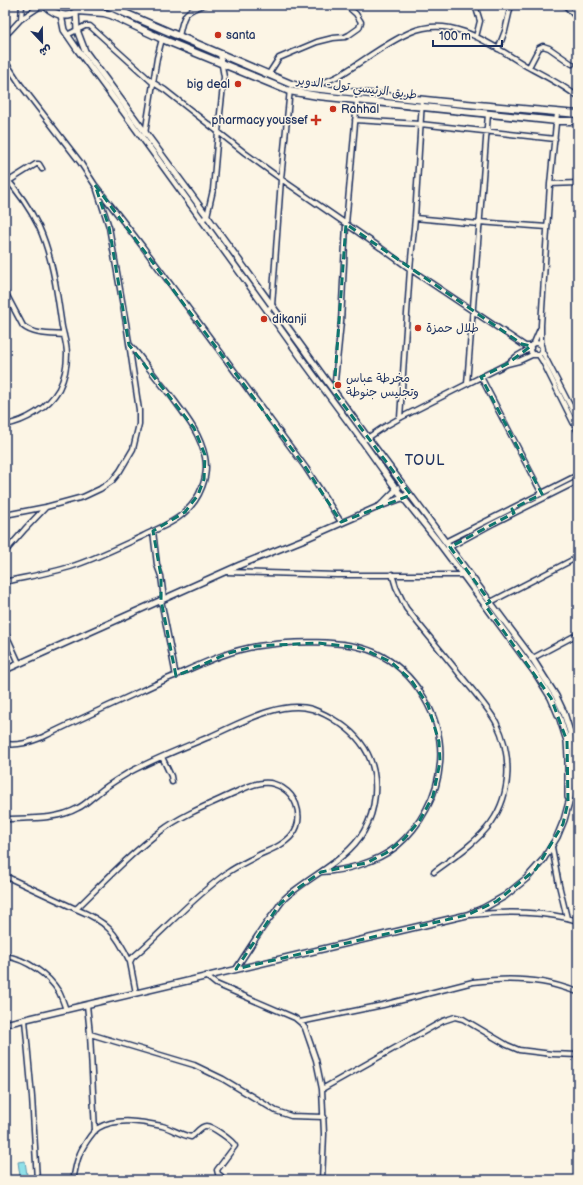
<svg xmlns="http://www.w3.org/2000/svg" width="583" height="1185" viewBox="0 0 583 1185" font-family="'Balsamiq Sans','Playpen Sans Arabic',sans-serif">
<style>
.water{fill:#8fe0e8;stroke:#6199b1}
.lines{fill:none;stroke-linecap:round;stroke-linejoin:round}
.minor-casing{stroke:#1b2f5e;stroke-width:7}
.tertiary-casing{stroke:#1b2f5e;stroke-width:8}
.primary-casing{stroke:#1b2f5e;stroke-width:9}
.minor{stroke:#fcf5e5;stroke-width:4}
.tertiary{stroke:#fcf5e5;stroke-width:5}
.primary{stroke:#fcf5e5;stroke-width:6}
.marked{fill:none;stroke:#0f766e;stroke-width:3;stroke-dasharray:8 5;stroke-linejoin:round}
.poi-dot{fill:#c8321e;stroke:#fcf5e5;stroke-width:1.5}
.labels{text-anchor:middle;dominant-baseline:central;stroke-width:3;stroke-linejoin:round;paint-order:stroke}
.poi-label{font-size:12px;fill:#1b2f5e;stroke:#fcf5e5;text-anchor:start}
.street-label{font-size:12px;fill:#1b2f5e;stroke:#fcf5e5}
.quarter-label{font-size:14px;letter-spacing:1px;fill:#1b2f5e;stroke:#fcf5e5}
</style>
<rect width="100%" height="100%" fill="#fcf5e5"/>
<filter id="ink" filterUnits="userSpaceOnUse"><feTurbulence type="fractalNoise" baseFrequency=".025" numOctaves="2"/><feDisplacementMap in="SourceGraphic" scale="8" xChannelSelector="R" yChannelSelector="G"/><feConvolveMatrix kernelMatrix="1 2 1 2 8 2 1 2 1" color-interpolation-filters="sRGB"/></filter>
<g filter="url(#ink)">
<path class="water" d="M25,1161L27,1175L20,1176L18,1162Z"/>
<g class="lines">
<g class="minor-casing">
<path id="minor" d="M475,5L480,21L476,37
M565,5L578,19
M21,19L22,5
M5,35L10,31L21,19L42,5
M67,35L85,26H90L152,82L165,90L245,153L281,179L381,248L410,269L522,344L525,346H531
M179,36C184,16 182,12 204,5
M498,49L505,31L511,5
M5,61L20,84L80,162L95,185L143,247L306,468L341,522
M529,67L539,48L543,46L549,48L572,64
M268,75L279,58L317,42L333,38L345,37L349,35L359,28L361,22L356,14L346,5
M312,87C322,83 331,80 340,75C364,61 385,43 411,32C453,14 493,46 528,67C545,76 563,85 578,97
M355,120L420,124L555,139
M145,134L157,58L162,39
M5,177C18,191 30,209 39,227C53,258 57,293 62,327C64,336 67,345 67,354C67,365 64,379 59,389C48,408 26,421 5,425
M9,181L36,164H39L42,169
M550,184L578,183
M415,218L479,224
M202,220L207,216L213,190L218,132L224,77L220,54
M479,222L547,227
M5,292L23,326C34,335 50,334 64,335
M267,310L272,306L281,179L290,89
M534,343L540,329
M530 349a6 6 0 1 1 12 0a6 6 0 1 1-12 0Z
M541,345V325L550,184L557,113
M542,351L578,421
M538,354L543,362L578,432
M509,363L517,356L531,348
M481,377L542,494
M467,384L488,114
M334,391L341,322L346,224L357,101
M400,418L410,269L415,218L422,100
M366,439L384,427L400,418L467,384L507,364L519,361L534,354
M5,515L46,507L83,497L100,489L112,481L120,471L133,449L139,424V410L126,323L109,227L97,190
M153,531L157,565L161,576L164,599
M445,542L578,475
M448,548L494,523L578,481
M5,552L25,529L46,507
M226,572L337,575H463
M392,574L396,587L406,608C424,631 443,653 461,676C473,691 487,706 496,722C512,754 512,793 491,823C476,843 454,857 434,872
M5,582C27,577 49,573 70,567C95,559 119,547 143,536C157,529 174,523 185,512C200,499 209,476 205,457C200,433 185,415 171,396C159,382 148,367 137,353L130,345
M161,600L176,676
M485,605L578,557
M5,632L19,663
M531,659L578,634
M5,744C19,746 30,742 43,737C84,717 126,698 167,679C197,666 226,651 258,646C290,641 344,639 374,652C415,670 444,718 440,763C438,795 420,827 396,847C377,862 345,871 321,872
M162,757L171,776L172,782
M5,819C29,818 57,820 78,808C85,805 91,798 97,794C106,786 118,779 128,773C154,759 182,748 209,737C239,724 279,700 312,709C320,712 329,716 336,721C350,729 364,743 370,759C379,781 376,810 364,831C348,860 308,877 284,899C279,905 275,912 270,918C258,934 247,952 236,969
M552,847L559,885L567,918
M5,876L76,909C104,882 130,854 161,831C182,815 210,804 234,793C242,789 252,784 262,783C276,781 291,791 296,804C300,815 300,825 292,835C284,845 270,850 259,855C248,861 237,866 227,873C193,897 164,931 132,958L130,962L136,993
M76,909C106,921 116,932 130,962
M471,915C504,911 547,911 578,921
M5,956C26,959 48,974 59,992C62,998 64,1004 66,1010
M206,976L216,984L295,1018L301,1023L305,1028L316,1060L322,1089L324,1134L322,1180
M87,1005L90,1034L95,1131
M25,1020L32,1097L37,1180
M300,1022L383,1005L473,982C496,979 519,978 542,982C554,984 566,988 578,992
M90,1034L194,1065L223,1079L276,1111L291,1116L324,1117
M322,1089L443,1021L455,1017L463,1019L507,1045L519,1050L552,1054L578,1055
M73,1180C75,1172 76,1163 79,1156C81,1149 92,1132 98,1128C117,1117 142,1122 162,1126C172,1129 181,1135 191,1137C196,1134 200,1126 206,1126C212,1126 233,1141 235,1146L217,1170L218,1174L221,1176"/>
</g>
<g class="tertiary-casing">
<path id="tertiary" d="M61,15L64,30L77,49L123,111L267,310L307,366L363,442L397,490L436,539L463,575L536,674L551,698L560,719L567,741L568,757V797
M381,505L398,488
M5,670L240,565L307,538L380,506L402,498L409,493
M5,1024L467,915L484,908L505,896L527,878L543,860L557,837L564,820L571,795L573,779V751L570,732L564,713L556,696L532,658L368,438L207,216L85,51L77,30L76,12"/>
</g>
<g class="primary-casing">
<path id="primary" d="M44,5C53,13 65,20 76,12L78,5
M106,5L291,84L302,87L444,102L578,114
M77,11L104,13L111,15L162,39L289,91L318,96L557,121H578"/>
</g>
<use href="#minor" class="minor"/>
<use href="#tertiary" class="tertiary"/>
<use href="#primary" class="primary"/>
</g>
</g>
<path class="marked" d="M95,185L306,468L341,522L411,495L334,392L346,224L522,344L531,346L507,364L481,377L542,494L512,509L514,513L450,547L490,602L485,605L551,698L567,741L568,802L563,824L536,869L497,901L467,915L236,969L279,905L294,891L321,872L366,863L386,853L404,839L420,820L433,796L440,762L439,742L428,705L411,680L391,662L361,648L318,643L256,646L229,653L176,676L161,600V576L153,531L185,512L198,495L204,479L205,455L194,428L129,345L109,227Z"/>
<g class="poi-dot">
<circle cx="218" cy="35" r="4"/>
<circle cx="238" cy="84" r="4"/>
<circle cx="333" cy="109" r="4"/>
<path d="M314 114h4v4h4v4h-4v4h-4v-4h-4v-4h4z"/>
<circle cx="264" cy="319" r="4"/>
<circle cx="418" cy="328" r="4"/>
<circle cx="338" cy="385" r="4"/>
</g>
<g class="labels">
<g class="poi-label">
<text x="226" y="35">santa</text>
<text x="230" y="84" text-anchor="end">big deal</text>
<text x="341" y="109">Rahhal</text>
<text x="308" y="120" text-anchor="end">pharmacy youssef</text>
<text x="272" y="319">dikanji</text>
<text x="426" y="328">طلال حمزة</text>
<text x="346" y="378">مخرطة عباس<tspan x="346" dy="14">وتجليس جنوطة</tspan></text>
</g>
<g class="street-label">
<text transform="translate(357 88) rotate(7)">طريق الرئيسي تول - الدوير</text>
</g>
<g class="quarter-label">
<text x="425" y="460">TOUL</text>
</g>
</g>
<rect width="583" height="1185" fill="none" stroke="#fcf5e5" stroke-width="20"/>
<rect x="10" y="10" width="563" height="1165" fill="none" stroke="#1b2f5e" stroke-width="1.5" filter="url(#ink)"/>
<g transform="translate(42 42) rotate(158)" stroke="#fcf5e5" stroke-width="3" paint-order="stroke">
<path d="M0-3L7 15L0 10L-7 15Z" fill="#1b2f5e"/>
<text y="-6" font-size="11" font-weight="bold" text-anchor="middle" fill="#1b2f5e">ش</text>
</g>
<path d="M433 40v6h69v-6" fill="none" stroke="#1b2f5e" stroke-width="2"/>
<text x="439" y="40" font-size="12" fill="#1b2f5e" stroke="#fcf5e5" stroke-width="3" paint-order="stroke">100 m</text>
</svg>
